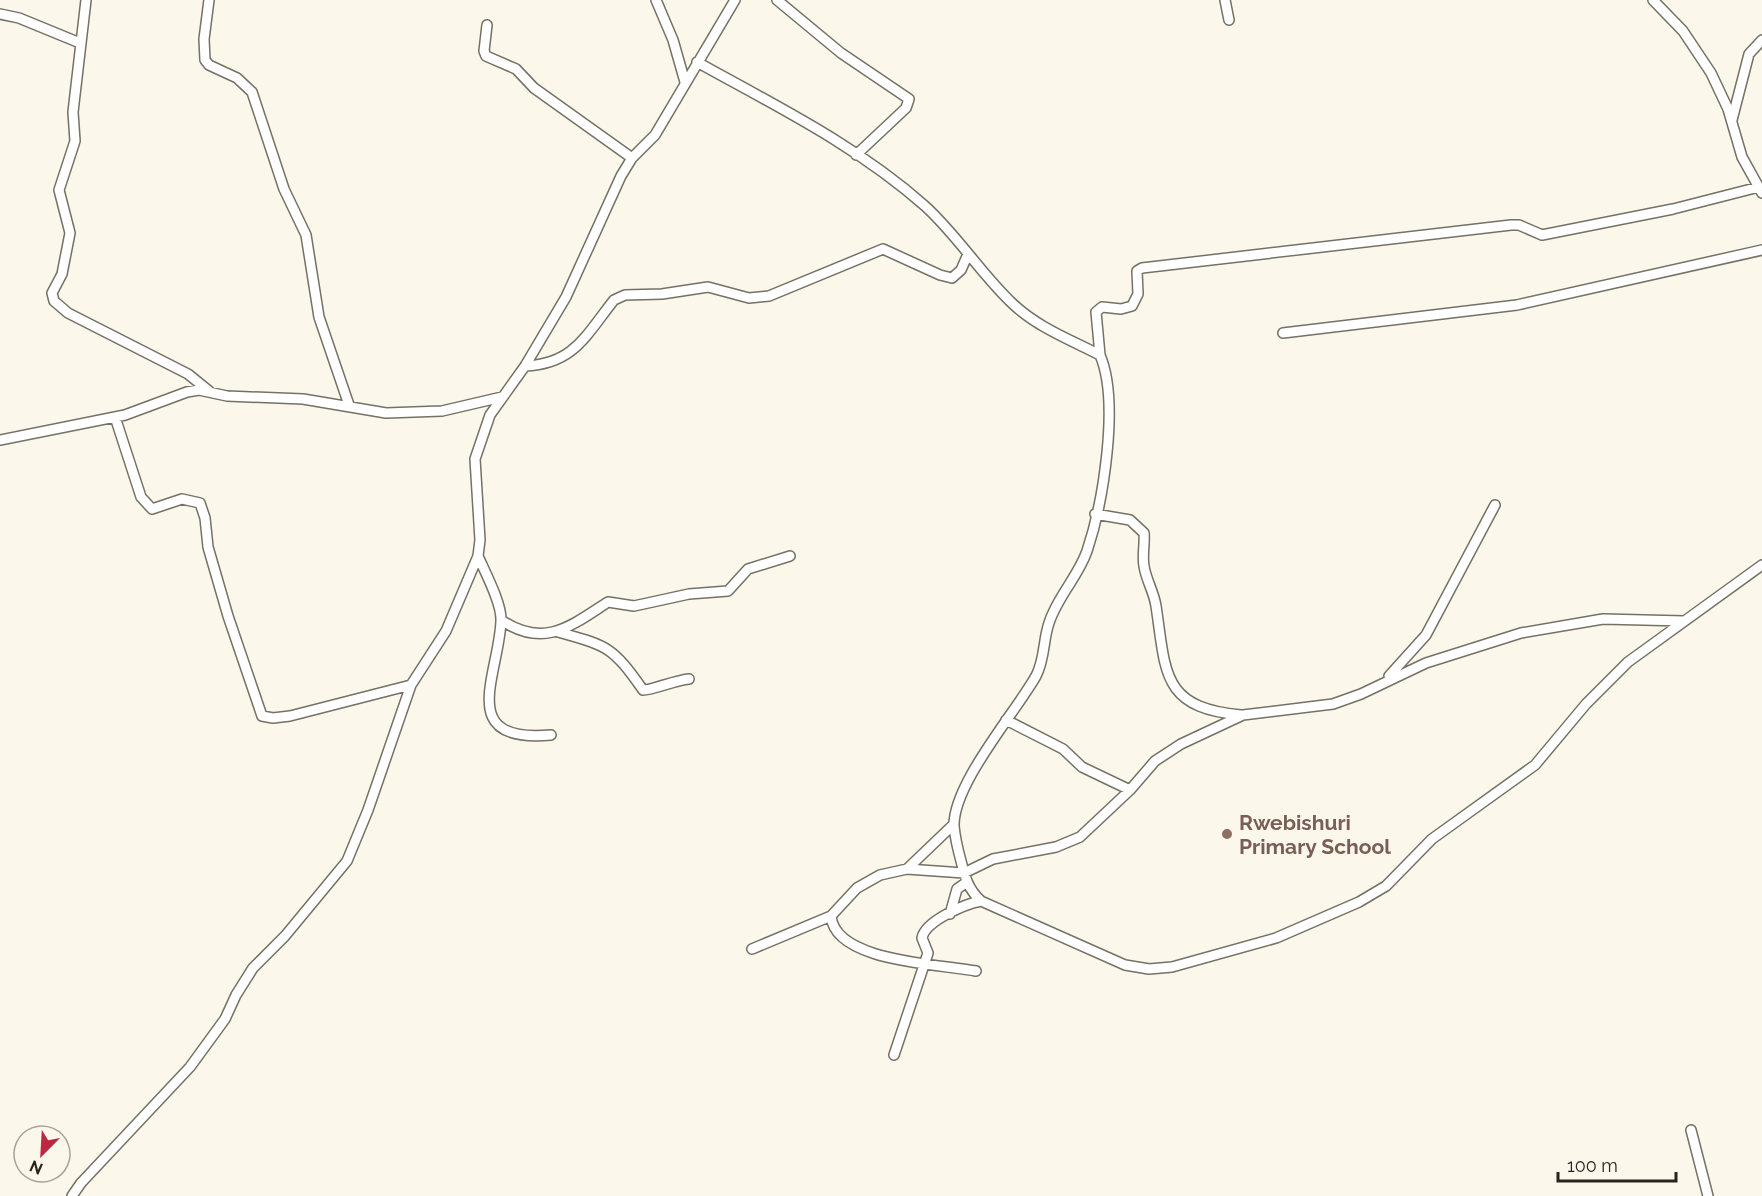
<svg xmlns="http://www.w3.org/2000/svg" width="1762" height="1196" viewBox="0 0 1762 1196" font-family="Raleway,sans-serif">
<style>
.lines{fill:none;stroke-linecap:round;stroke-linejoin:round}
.minor-casing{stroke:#747165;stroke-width:12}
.minor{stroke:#fff;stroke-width:9}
.education-dot{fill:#8d6e63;stroke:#fbf7ea;stroke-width:2}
.labels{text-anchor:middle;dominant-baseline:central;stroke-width:5;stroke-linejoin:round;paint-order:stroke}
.education-label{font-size:21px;font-weight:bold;fill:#785e54;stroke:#fbf7ea;text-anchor:start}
</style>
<rect width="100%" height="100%" fill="#fbf7ea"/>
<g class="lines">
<g class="minor-casing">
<path id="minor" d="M86,0L73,112L75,141L59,190L70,233L62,274L52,293L54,301L68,313L188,374L209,391
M209,0L204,39L205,60L209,65L237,78L252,92L284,189L306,235L319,317L349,405
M656,0L673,40L685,82
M777,0L841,53L909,99L906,108L856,155
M1225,0L1229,20
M1653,0L1683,31L1711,73L1728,109L1742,157L1762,193
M0,14L19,18L80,43
M487,25L484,51L486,56L516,69L534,88L632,158
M697,62C776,106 856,145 925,206C958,236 981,274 1013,304C1037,327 1071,340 1100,355C1120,402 1103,503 1087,551C1078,577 1057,597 1049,623C1043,640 1045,659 1036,676C1015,713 953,784 954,826C955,837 958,850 961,861C965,877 968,889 981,901L1125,965L1149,969L1172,967L1276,938L1359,902L1386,886L1432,839L1535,765L1586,704L1628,662L1762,565
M1732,120L1749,54L1762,40
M1283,333L1517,305L1762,250
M1100,355L1096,312L1102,307L1121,309L1132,306L1138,294L1137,271L1142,268L1511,225H1519L1542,235L1673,209L1759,187
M525,366C574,364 586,335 614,300L625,295L662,294L708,287L749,298L769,296L883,249L940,275L952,278L961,270L968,254
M115,417L141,497L152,509L182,499L200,503L205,518L208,547L228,616L262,716L273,718L290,716L411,685
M0,440L125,415L187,392L199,390L227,396L303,399L386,413L442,411L502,397
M1095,514L1130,520L1144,533C1145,544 1142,556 1144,566C1146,580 1154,592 1156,606C1166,672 1161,708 1241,715
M478,556C485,572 502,604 501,621C499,675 455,744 551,735
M501,620C544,649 571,626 608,602L634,606L689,594L728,591L748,569L790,556
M558,632C608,646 612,646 643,690C649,691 676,680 689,679
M1389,676L1426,635L1495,505
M1006,720L1063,749L1082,767L1130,790
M907,869L954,824
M950,914L957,889L967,882
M831,916C835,962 940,964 976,971
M752,949L831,916L857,888L880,875L907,869L964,873L993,859L1056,847L1080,837L1130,790L1155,761L1181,744L1243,715L1333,704L1361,694L1426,663L1521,633L1603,619L1684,621
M894,1055L928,953L922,938C925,921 965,904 981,901
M1691,1130L1708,1196
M72,1196L81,1183L190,1067L225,1019L236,995L253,968L285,936L347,861L368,810L411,685L446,631L478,556L480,540L475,459L490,415L525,366L566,297L621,176L632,158L655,135L735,0"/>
</g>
<use href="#minor" class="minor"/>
</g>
<circle class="education-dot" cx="1227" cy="834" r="6"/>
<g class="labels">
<g class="education-label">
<text x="1239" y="822">Rwebishuri<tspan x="1239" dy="24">Primary School</tspan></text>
</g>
</g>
<g transform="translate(42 1154) rotate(204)"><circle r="28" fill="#fbf7ea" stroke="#a5a399" stroke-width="1.5"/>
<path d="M0-4.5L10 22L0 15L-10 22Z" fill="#ba2942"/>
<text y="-9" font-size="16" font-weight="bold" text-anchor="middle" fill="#25241f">N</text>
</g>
<path d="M1558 1172v9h118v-9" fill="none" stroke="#25241f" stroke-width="3"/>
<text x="1567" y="1172" font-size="18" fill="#25241f" stroke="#fbf7ea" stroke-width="4.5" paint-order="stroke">100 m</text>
</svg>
